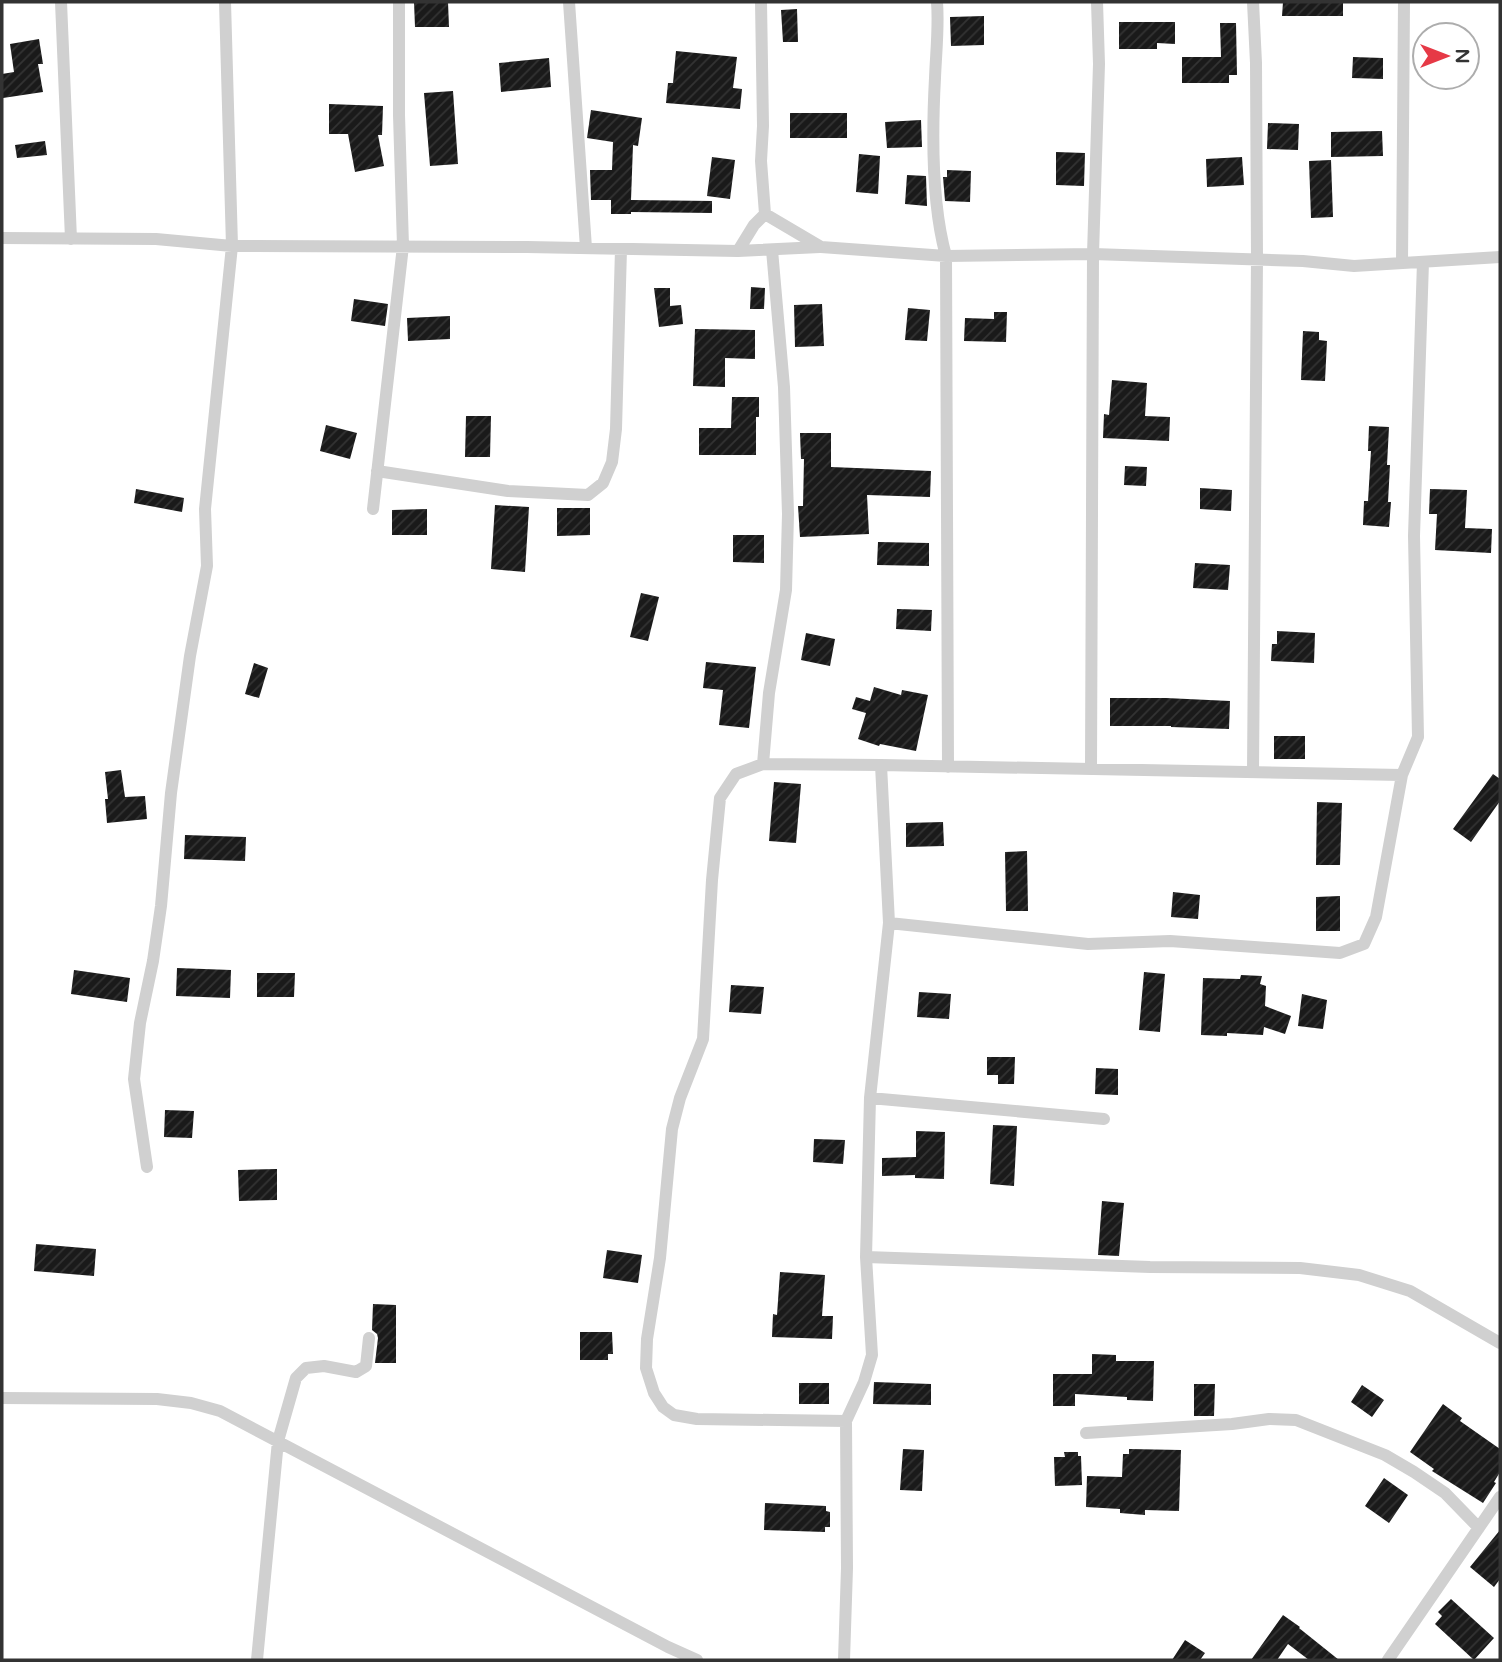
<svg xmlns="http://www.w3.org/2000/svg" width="1502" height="1662" viewBox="0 0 1502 1662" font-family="'Varela Round',sans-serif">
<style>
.building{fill:url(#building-hatch)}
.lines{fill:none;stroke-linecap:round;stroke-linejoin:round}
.street{stroke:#d0d0d0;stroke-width:12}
</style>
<defs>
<pattern id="building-hatch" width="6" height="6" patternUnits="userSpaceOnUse" patternTransform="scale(1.75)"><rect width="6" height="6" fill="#1a1a1a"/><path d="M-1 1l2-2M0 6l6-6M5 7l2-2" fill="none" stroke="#333"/></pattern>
</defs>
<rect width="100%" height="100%" fill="#fff"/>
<path class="building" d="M414,2H448L449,27H415Z
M1283,2H1343V16H1282Z
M797,9L798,42H783L781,10Z
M984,16V45L951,46L950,17Z
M1119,22H1175V44L1157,43V49H1119Z
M1220,23H1236L1237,75H1229V83H1182V57H1221Z
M39,39L43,64H38L43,92L3,98L2,74L14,72L10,44Z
M676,51L737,57L733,88L742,89L740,109L666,103L668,83H673Z
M1353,57L1383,58V79L1352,78Z
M549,58L551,87L501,92L499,63Z
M453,91L458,164L430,166L424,93Z
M329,104L383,106L382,135H378L384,166L355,172L348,134H329Z
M591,110L642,118L638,146L633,145L631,200L712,201V213L631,212V214H611V200H591L590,170H612L613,142L587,138Z
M790,113H847V138H790Z
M921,120L922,147L887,148L885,122Z
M1268,123L1299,124L1298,150L1267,149Z
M1382,131L1383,156L1331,157V132Z
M45,141L47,155L17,158L15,145Z
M1056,152L1085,153L1084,186L1056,185Z
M859,154L880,156L878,194L856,192Z
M712,157L735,160L730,199L707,196Z
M1242,157L1244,185L1207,187L1206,159Z
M1331,160L1333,217L1311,218L1309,161Z
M947,170L971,171L970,202L945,201L943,177H947Z
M907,175L926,176L927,206L905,204Z
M751,287L765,288L764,309H750Z
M654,288H670V306L681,305L683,324L659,327Z
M354,299L388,304L385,326L351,321Z
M822,304L824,346L795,347L794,305Z
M908,308L930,310L927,341L905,340Z
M994,312H1007L1006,342L964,341L965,318L994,319Z
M450,316V339L408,341L407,318Z
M695,329L755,330V359L725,358V387L693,386Z
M1303,331L1319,332V340L1327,341L1325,381L1301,380Z
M1112,380L1147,383L1145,416L1170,417L1169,441L1103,438L1104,414L1109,415Z
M732,397H759V417H756V455H699V428H731Z
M466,416H491L490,457H465Z
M326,425L357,433L350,459L320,451Z
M1369,426L1389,427L1387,465H1390L1388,502H1391L1389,527L1363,525L1364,501H1368L1371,451H1368Z
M800,433H831V467L931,471L930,497L867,495L869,534L800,537L798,506H803L804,459H801Z
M1125,466L1147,467L1146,486L1124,485Z
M1200,488L1232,490L1231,511L1200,509Z
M136,489L184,498L182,512L134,503Z
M1430,489L1467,490L1465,528L1492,529L1491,553L1435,550L1437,514H1429Z
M495,505L529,507L525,572L491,569Z
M557,508H590V535L557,536Z
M427,509V535H392V510Z
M733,535H764V563L733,562Z
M878,542L929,543V566L877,565Z
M1195,563L1230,565L1228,590L1193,588Z
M641,593L659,597L648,641L630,637Z
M897,609L932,610L931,631L896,629Z
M1277,631L1315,633L1314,663L1271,661L1272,644H1277Z
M806,633L835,639L830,666L801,660Z
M706,662L756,667L749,728L719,725L723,690L703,688Z
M254,663L268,668L259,698L245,694Z
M874,687L901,695L902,690L928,695L916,751L880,744L879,746L858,739L866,713L852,709L856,697L870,701Z
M1110,698H1166L1230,701L1229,729L1171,727V726H1110Z
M1274,736H1305V759H1274Z
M121,770L125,797L145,796L147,819L107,823L105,799H108L105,772Z
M1493,774L1500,779V801L1471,842L1453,829Z
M774,782L801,784L796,843L769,841Z
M1317,802L1342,803L1340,865H1316Z
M943,822L944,846L906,847V823Z
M185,835L246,837L245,861L184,859Z
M1027,851L1028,911H1006L1005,852Z
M1173,892L1200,895L1198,919L1171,917Z
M1340,896V931H1316V897Z
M177,968L231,970L230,998L176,996Z
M74,970L130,978L127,1002L71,994Z
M1144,972L1165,974L1160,1032L1139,1030Z
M257,973H295L294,997H257Z
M1241,975L1262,976L1260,984L1266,986L1265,1006L1291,1016L1285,1034L1264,1027L1263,1035L1227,1033V1036L1201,1035L1203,978L1240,979Z
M731,985L764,987L761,1014L729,1012Z
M919,992L951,994L949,1019L917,1017Z
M1302,994L1327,1000L1323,1029L1298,1026Z
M987,1057H1015L1014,1084H998V1075H987Z
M1096,1068L1118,1069V1095L1095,1094Z
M165,1110L194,1111L192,1138L164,1137Z
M993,1125L1017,1126L1014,1186L990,1184Z
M916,1131L945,1132L944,1179L915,1178V1175L882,1176V1158L916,1157Z
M814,1139L845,1140L843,1164L813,1162Z
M277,1169V1200L239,1201L238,1170Z
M1102,1201L1124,1203L1119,1256L1098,1255Z
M36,1244L96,1249L94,1276L34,1271Z
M607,1250L642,1255L638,1283L603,1278Z
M780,1272L825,1275L822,1316H833L832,1339L772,1337L773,1314L777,1315Z
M373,1304L396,1305V1363H375L378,1338L377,1334L372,1330Z
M580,1332H612L613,1354H608V1360H580Z
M1092,1354L1116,1355V1361H1154L1153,1401L1127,1400V1397L1075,1394V1406H1053V1374H1092Z
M874,1382L931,1384V1405L873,1404Z
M799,1383H829V1404H799Z
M1194,1384H1215L1214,1416H1194Z
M1362,1385L1384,1400L1372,1417L1351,1402Z
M1443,1404L1462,1418L1460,1421L1500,1449V1472L1494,1482L1496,1483L1483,1503L1432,1471L1434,1469L1410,1452Z
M903,1449L924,1450L922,1491L900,1490Z
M1129,1449L1181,1450L1179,1511L1145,1510V1515L1120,1513V1509L1086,1507L1087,1476L1122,1477L1123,1454H1129Z
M1064,1452H1078V1456H1081L1082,1485L1055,1486L1054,1457H1065Z
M1384,1478L1408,1495L1389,1523L1365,1506Z
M765,1503L826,1506V1511L830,1512V1527H825V1532L764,1530Z
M1500,1530V1579L1494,1587L1470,1567Z
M1451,1599L1494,1638L1474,1660L1435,1624L1442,1616L1438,1612Z
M1283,1615L1300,1627L1299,1628L1339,1660H1309L1288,1644L1277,1660H1251Z
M1185,1640L1205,1653L1200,1660H1172Z"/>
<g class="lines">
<path class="street" d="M61,2L71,239
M569,2L586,248
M761,2L763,126L761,161L765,214L821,247L946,256L1093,254L1303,261L1354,266L1500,257
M937,2C939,27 936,52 935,78C932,133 931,202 946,256L948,767
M1253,2L1256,63L1257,259L1253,772
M2,238L156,239L232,246L527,247L738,251L820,247
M772,250L784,387L788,514L786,590L769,693L763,764L881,765L889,923L1088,944L1170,941L1340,953L1364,944L1376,917L1402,775L1418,737L1414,536L1423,262
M738,251L754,225L765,214
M1402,263L1404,2
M377,471L508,491L588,495L603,483L612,462L616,429L621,249
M373,509L403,246L399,115V2
M763,764L736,774L720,798L712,880L703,1039L680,1098L672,1129L660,1258L647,1339L646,1368L654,1393L663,1407L674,1415L697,1419L846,1421L864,1382L872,1355L866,1257
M881,765L1402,775
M1091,769L1093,254L1099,64L1097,2
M889,923L870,1098L866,1257L1150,1267L1300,1268L1359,1275L1410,1291L1500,1343
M870,1098L1104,1119
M147,1167L134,1079L140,1023L153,961L161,906L171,793L190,656L207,566L205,509L232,246L225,2
M2,1398L157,1399L191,1403L220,1411L668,1647L697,1660
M1086,1433L1232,1424L1269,1419L1296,1420L1385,1455L1414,1472L1445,1493L1479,1528
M257,1660L278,1441L296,1378L306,1368L324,1366L356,1372L366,1366L369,1338
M844,1660L847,1568L846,1421
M1388,1660L1500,1497"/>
</g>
<rect width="1502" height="1662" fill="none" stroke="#333333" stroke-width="7"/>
<g transform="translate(1446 56) rotate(90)"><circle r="33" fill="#ffffff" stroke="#adadad" stroke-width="2"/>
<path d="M0-5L12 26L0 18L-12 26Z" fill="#e63946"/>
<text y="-10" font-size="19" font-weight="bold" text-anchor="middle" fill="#333333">N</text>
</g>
</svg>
